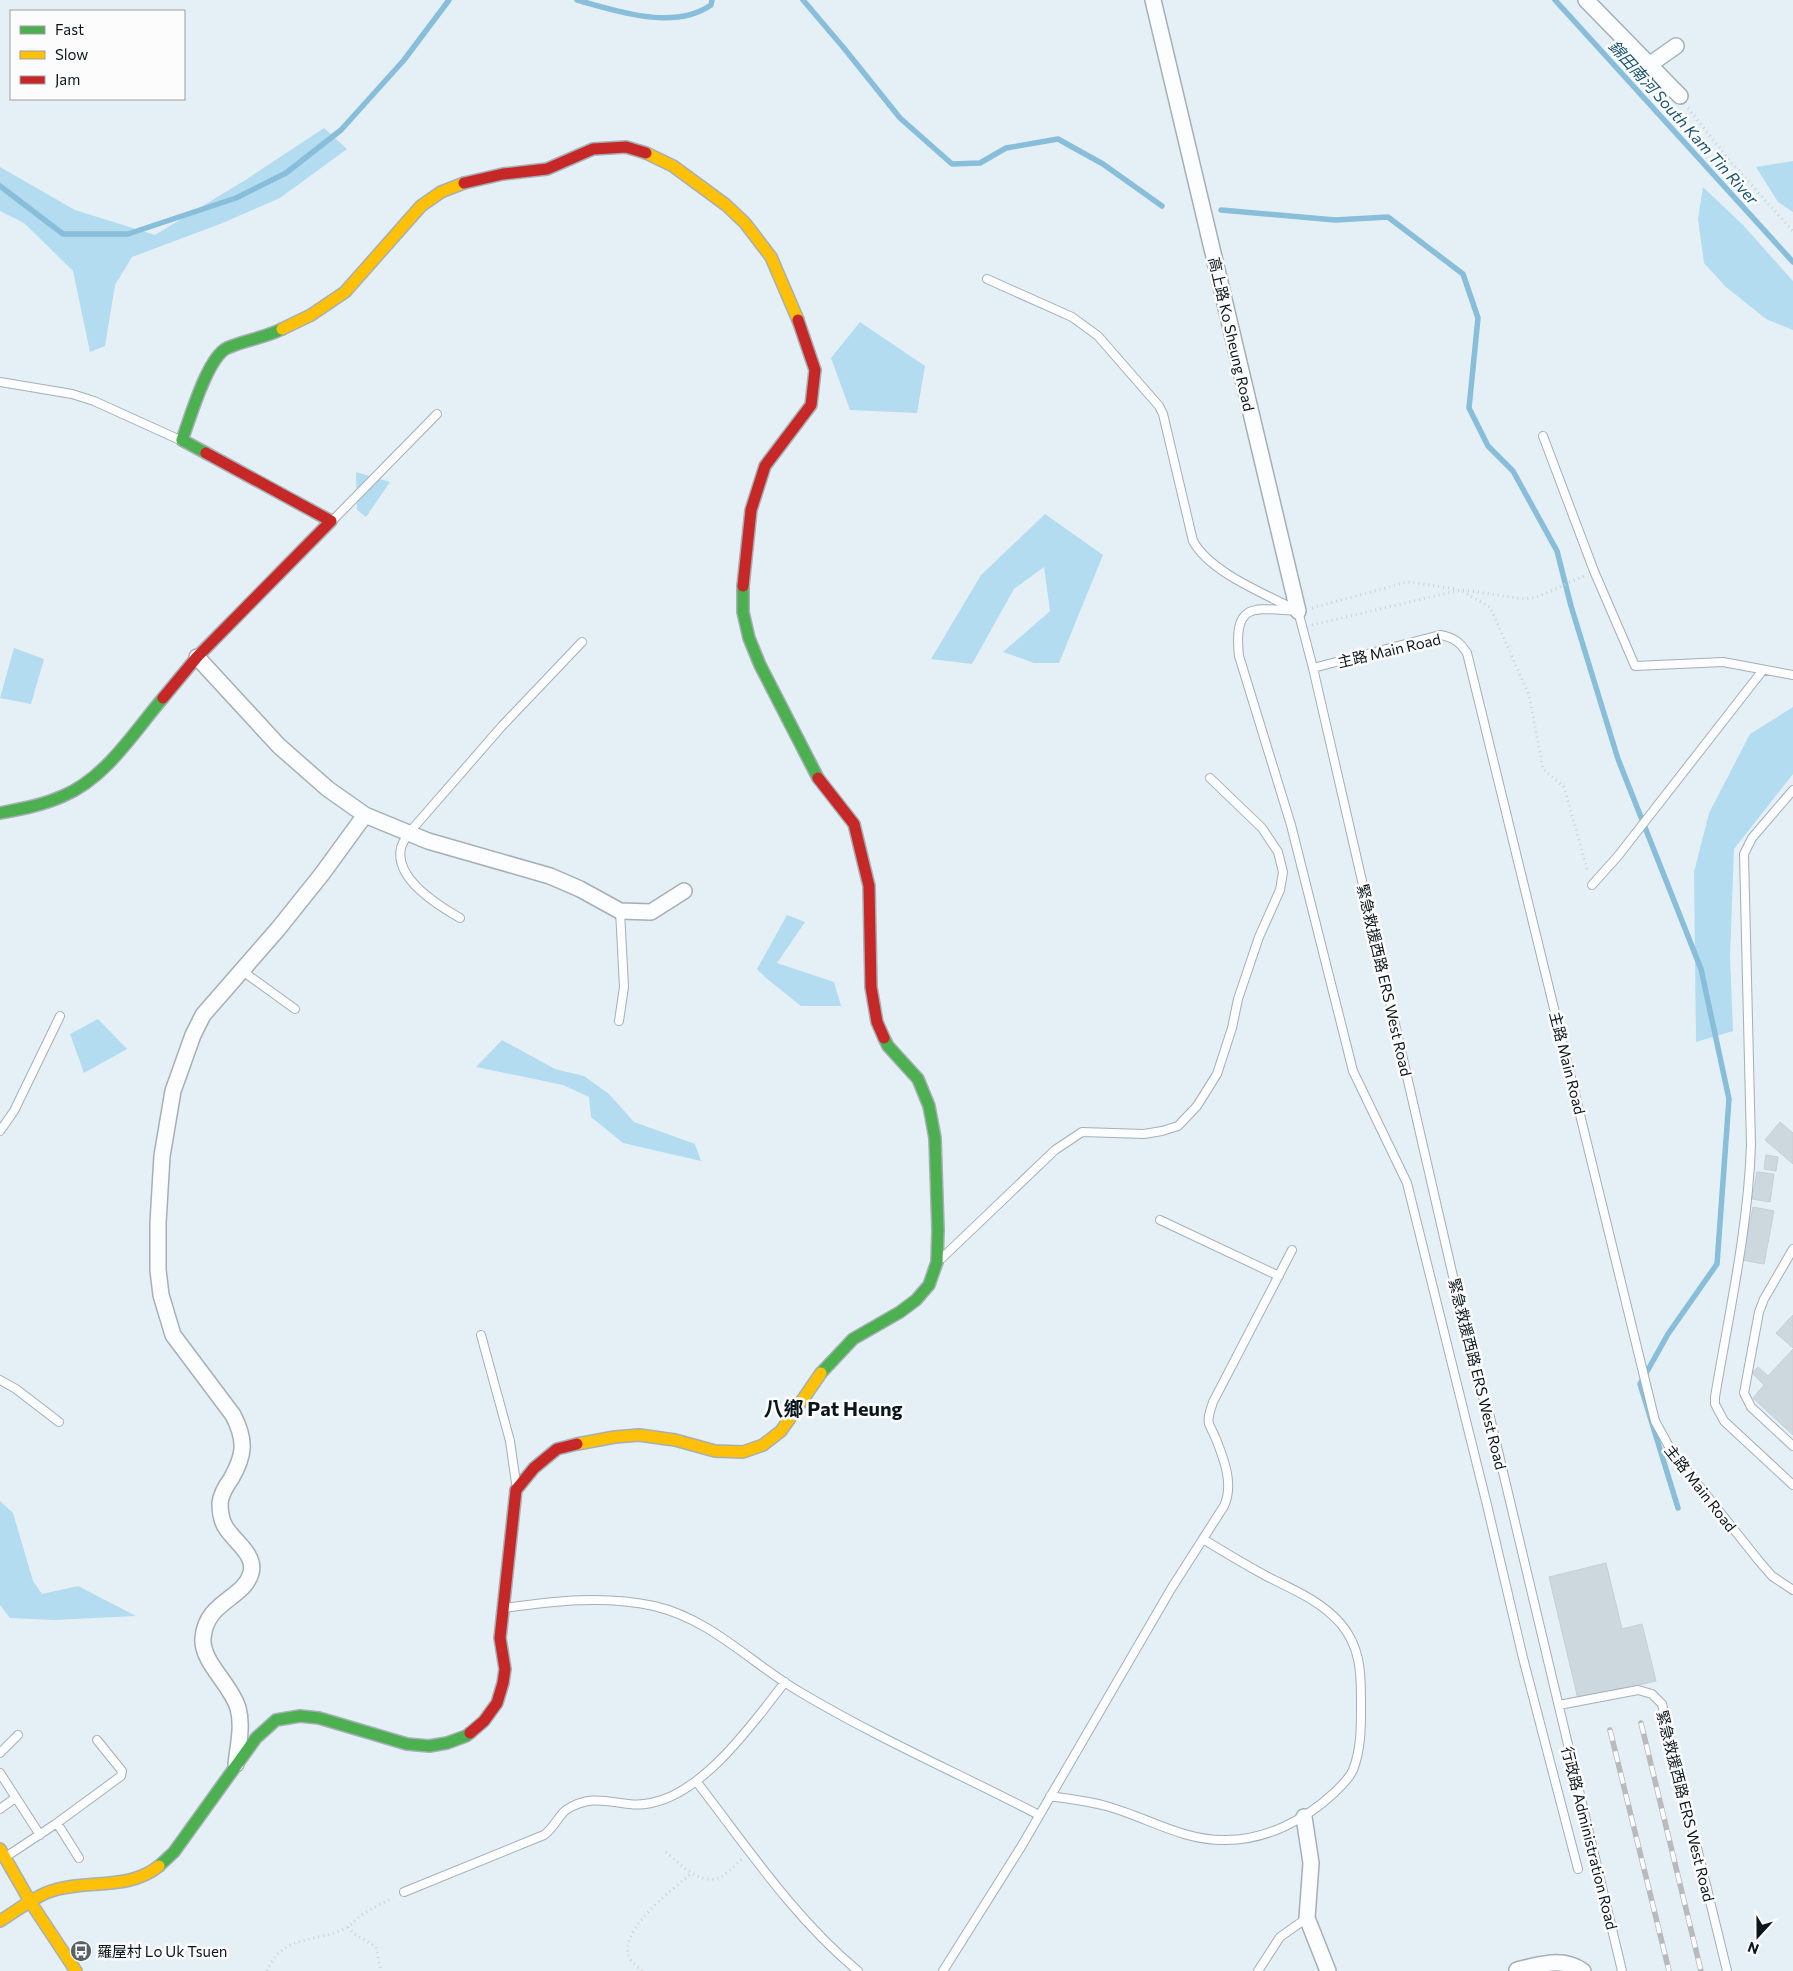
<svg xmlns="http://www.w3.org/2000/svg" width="1793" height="1971" viewBox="0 0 1793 1971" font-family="Commissioner,'Noto Sans TC',sans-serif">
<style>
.green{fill:#b3dcf0}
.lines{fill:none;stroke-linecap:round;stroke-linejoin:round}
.stream{stroke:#88bed9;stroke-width:5.5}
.building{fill:#cdd8de;stroke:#c5cfd5}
.lane-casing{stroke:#a5afb5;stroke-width:10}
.street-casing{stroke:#a5afb5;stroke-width:18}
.fast-casing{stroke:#a5afb5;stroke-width:14}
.slow-casing{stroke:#a5afb5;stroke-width:14}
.jam-casing{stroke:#a5afb5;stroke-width:14}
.path{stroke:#ccd0d1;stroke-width:3;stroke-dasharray:1 4;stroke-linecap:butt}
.lane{stroke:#fbfdfe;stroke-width:8}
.street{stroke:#fbfdfe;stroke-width:15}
.fast{stroke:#4caf50;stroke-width:11}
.slow{stroke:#ffc107;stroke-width:11}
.jam{stroke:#c62828;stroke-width:11}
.rail-casing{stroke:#b8babc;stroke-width:5.5}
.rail{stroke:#fcfcfc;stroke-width:4;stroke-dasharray:11;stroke-linecap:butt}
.labels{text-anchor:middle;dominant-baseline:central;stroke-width:5;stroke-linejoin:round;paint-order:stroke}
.street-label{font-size:15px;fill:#0a161c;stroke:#fcfcfc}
.poi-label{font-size:15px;fill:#0a161c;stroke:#fcfcfc;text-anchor:start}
.water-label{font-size:16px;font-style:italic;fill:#1a546d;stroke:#fcfcfc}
.district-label{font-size:20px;font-weight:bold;fill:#0a161c;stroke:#fcfcfc}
</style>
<rect width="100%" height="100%" fill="#e5f0f6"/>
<path class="green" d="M324,128L347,149L280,198L220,224L132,257L115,285L105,346L90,352L73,271L24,223L0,211V167L75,210L155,235L247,179Z
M1793,161V212L1778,202L1756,167Z
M1703,187L1743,225L1793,281V330L1766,319L1726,287L1704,263L1698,219Z
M860,322L925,366L917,413L850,410L831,358Z
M356,472L390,482L366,517L357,510Z
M1045,514L1103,555L1059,663H1034L1003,652L1050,611L1044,567L1014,589L972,664L931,659L981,575Z
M14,648L44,659L31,704L0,698Z
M1793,707V774L1734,849L1730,956L1733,1031L1696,1042L1694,872L1709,813L1750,734Z
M787,915L805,922L777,963L834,982L841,1006H801L766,978L757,969Z
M98,1019L127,1049L84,1073L70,1034Z
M502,1040L555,1069L584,1076L609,1094L634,1122L695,1144L701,1161L623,1143L591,1117L589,1097L563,1085L476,1067Z
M0,1501L13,1513L33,1581L42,1594L78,1586L136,1616L54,1620L10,1618L0,1605Z"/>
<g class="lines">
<path class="stream" d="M577,0C617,11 674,31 711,5L712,0
M803,0L843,47L900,118L952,164L980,163L1006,148L1058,139L1103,164L1162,206
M1555,0L1793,262
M0,186L63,234H128L236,198L286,173L341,130L404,60L449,0
M1221,210L1335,220L1388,217L1463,274L1478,318L1469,408L1488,446L1513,471L1557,551L1571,606L1618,759L1701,969L1729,1099L1717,1264L1668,1334L1640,1384L1678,1508"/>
</g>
<path class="building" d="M1780,1122L1793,1133V1164L1765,1140Z
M1766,1155L1778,1157L1776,1171L1764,1169Z
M1757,1172L1774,1174L1770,1202L1752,1199Z
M1753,1207L1774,1211L1764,1264L1742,1260Z
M1793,1315V1348L1776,1333Z
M1793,1315V1327L1787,1321Z
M1793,1349V1435L1753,1398L1764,1385L1752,1373L1758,1367L1768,1376Z
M1606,1563L1622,1629L1642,1624L1656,1681L1578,1699L1549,1577Z"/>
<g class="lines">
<g class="lane-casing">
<path id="lane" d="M987,279L1072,317L1083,325L1098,336L1159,406L1163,414L1193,541C1210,572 1263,593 1294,609
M0,382L72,394L94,401L180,440
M1543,436L1594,571L1635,666L1723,662L1793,675
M333,520L437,414
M1298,611L1313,668L1478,1385L1488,1409L1622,1971
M1298,611C1255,609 1233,600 1239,656L1291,825L1353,1071L1407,1183L1487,1505L1523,1658L1578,1869
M1313,668L1440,635C1453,637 1460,642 1467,653L1655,1421L1672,1452L1759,1561L1772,1576L1793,1590
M1793,790L1752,838L1744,854L1751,1145C1748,1230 1729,1313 1715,1397V1404L1724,1421L1793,1485
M1592,885L1618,856L1763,670
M460,918C439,906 394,879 401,848C402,843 406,838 408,834L502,726L582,642
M241,970L295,1009
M619,1021L624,987L620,911
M0,1131L14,1111L60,1016
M1160,1220L1279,1276
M1793,1249L1764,1299L1759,1312L1744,1393L1751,1407L1793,1446
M942,1258L1055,1150L1082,1132L1144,1134L1162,1131L1178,1126L1197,1106L1217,1074L1232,1028L1238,999L1259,937L1280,890L1283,872L1278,852L1262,828L1210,778
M481,1335L510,1441L516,1483
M0,1380L16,1389L59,1422
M504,1608C555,1601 604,1595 654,1606C711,1619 752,1664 800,1692C877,1738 960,1774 1039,1815
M1559,1705L1638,1690L1652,1694L1662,1704L1727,1971
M0,1753L18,1735
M0,1773L40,1835
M696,1781C747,1847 794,1918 858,1971
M1050,1796C1069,1799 1088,1801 1106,1806C1147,1817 1182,1841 1226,1840C1266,1840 1305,1820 1334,1793C1341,1786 1349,1779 1353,1770C1362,1747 1361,1722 1361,1699C1361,1671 1360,1647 1341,1624C1321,1601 1294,1590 1268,1577C1246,1565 1224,1552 1203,1539
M0,1809L15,1798
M57,1823L79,1858
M7,1856L57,1823L121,1776L122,1771L97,1740
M404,1892L544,1835C554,1828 559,1815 566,1810C598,1789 620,1810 651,1803C704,1793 754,1722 785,1682
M943,1971L1021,1847L1171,1589L1224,1506C1234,1485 1224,1459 1216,1439C1214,1434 1211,1429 1209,1424C1207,1417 1211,1409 1213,1402L1292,1250
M1258,1971L1280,1937L1307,1918"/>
</g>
<g class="street-casing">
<path id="street" d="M1153,0L1298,611
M1586,0L1680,96
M1649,65L1676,46
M197,657L279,746L328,789L365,815L428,841L550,876L580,889L620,911L651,912L684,891
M236,1764C238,1746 243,1726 238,1708C231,1684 201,1662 203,1638C206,1601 244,1599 251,1573C256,1555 235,1542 226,1528C222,1522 220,1511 220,1503C221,1494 226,1486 231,1479C245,1455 246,1440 233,1415L173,1335L161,1295L158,1270V1223L162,1156L173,1091L193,1035L203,1015L278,929L322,874L365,815
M1304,1817L1311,1863L1307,1918L1328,1971
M1517,1970C1539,1965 1562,1956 1583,1971"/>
</g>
<g class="fast-casing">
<path id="fast" d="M206,453L182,440C190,419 207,358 227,348C245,340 264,338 282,329
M743,586V612L749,638L760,665L818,778
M0,813C21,809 43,805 63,796C106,778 134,732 163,698
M821,1373L853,1339L900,1312L916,1300L929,1285L937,1262L938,1230L935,1138L929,1106L918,1079L888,1046L884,1038
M159,1866L174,1852L256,1738L276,1720L300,1716L319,1718L407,1744L429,1746L447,1743L466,1736L470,1733"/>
</g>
<g class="slow-casing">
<path id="slow" d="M646,153L673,166L726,205L745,223L771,257L798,320
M282,329L311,315L345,292L421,206L441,192L464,183
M577,1444L615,1437L639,1435L675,1440L715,1451L743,1452L763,1445L781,1431L821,1373
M0,1849L31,1903L76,1971
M0,1921C18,1910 37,1894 58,1889C92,1880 129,1890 159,1866"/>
</g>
<g class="jam-casing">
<path id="jam" d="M464,183L503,174L547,169L593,149L626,147L646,153
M743,586L751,510L765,466L811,405L815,370L798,320
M163,698L197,657L331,521L206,453
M818,778L854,824L869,886L871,987L877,1022L884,1038
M470,1733L484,1721L497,1703L503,1683L505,1669L500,1638L516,1490L534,1468L557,1449L577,1444"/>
</g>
<path class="path" d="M1688,108L1730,161L1793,231
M1463,590L1524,599L1537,597L1584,576
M1312,608L1407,582L1457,589
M1312,625L1460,590L1490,607L1529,695L1543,769L1564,787L1588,872
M666,1852C679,1863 701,1887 721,1877C728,1873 735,1865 742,1859
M348,1927L353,1933L376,1947L381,1971
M267,1971C282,1934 314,1943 344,1929C352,1925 356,1919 363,1914C372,1908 383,1903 393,1898
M642,1971C638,1967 631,1962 629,1957C618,1930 674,1888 692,1873"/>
<use href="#lane" class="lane"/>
<use href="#street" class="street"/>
<use href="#fast" class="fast"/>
<use href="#slow" class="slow"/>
<use href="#jam" class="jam"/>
<g class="rail-casing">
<path id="rail" d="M1641,1723L1701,1971
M1610,1730L1669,1971"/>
</g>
<use href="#rail" class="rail"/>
</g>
<defs>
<g id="bus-disc" transform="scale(1.125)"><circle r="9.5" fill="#576268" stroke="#fcfcfc"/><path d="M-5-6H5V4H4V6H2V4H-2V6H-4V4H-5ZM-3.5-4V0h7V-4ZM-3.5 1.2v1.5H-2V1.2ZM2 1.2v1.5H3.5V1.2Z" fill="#fff"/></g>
</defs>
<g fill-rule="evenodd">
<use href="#bus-disc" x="81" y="1951"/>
</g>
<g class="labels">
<g class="street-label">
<text transform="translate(1232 334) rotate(77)">高上路 Ko Sheung Road</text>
<text transform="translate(1389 650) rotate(-13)">主路 Main Road</text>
<text transform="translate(1385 980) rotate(77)">緊急救援西路 ERS West Road</text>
<text transform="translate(1568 1063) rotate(76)">主路 Main Road</text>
<text transform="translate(1478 1374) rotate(76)">緊急救援西路 ERS West Road</text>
<text transform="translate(1701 1488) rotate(52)">主路 Main Road</text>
<text transform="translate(1686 1806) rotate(76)">緊急救援西路 ERS West Road</text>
<text transform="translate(1590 1838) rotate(76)">行政路 Administration Road</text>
</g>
<g class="poi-label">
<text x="97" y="1951">羅屋村 Lo Uk Tsuen</text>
</g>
<g class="water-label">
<text transform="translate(1684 122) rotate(48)">錦田南河 South Kam Tin River</text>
</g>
<g class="district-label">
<text x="833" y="1408">八鄉 Pat Heung</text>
</g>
</g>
<rect x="10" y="10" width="175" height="90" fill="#fcfcfc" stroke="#9ba0a2"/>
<rect x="20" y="26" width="25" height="8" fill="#4caf50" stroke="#9ba0a2"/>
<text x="55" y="35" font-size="15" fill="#0a161c">Fast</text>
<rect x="20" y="51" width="25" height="8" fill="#ffc107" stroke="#9ba0a2"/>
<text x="55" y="60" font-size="15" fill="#0a161c">Slow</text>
<rect x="20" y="76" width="25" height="8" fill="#c62828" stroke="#9ba0a2"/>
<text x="55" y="85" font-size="15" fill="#0a161c">Jam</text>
<g transform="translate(1758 1936) rotate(201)" stroke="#fcfcfc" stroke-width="4" paint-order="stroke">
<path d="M0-4L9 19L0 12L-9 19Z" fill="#0a161c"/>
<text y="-8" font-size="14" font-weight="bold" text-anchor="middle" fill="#0a161c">N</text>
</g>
</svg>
